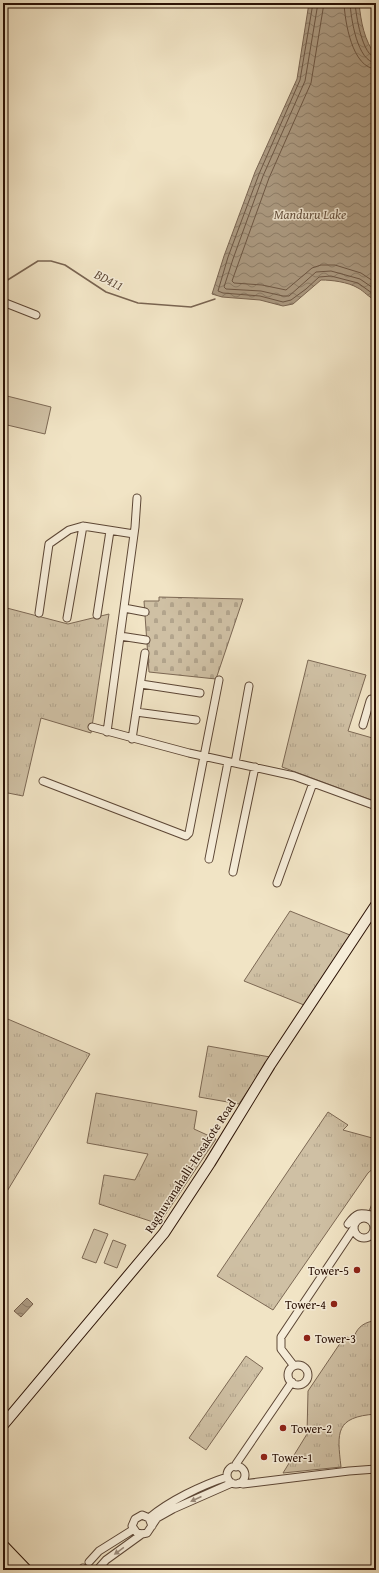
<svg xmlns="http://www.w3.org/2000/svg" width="379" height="1573" viewBox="0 0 379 1573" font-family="'Gentium Book Plus',serif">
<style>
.grass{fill:url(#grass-tufts);stroke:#7c6854}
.cemetery{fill:url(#cemetery-stones);stroke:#7c6854}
.pitch{fill:#cfc0a4;stroke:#7c6854}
.water{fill:url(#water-waves);stroke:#796451}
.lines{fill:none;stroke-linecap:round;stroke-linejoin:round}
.shore{stroke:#6c5644;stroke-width:1}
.stream{stroke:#796451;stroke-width:1.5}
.street-casing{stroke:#5c4635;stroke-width:9}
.secondary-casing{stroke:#2a1105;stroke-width:12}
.primary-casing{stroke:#2a1105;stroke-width:13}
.street{stroke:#f6edd9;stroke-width:7}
.secondary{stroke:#f6edd9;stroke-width:10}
.primary{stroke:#f1e4c5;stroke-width:11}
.oneway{fill:#9a8a7a}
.poi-dot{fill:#8f2418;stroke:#f6edd9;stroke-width:1.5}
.labels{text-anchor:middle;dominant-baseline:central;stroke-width:3;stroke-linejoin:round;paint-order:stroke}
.street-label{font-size:12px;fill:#2a1105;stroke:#f6edd9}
.poi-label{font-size:12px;fill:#2a1105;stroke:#f6edd9;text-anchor:start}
.water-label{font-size:13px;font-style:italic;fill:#65503e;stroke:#f6edd9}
</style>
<defs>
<pattern id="grass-tufts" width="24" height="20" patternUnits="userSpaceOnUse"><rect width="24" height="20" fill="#cfc0a4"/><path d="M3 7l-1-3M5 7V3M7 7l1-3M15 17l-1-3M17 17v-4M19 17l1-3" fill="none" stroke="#b2a48c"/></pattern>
<pattern id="cemetery-stones" width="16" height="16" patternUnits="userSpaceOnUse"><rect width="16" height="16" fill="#cfc0a4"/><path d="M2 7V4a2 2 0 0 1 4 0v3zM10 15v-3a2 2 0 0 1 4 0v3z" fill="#b2a48c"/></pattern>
<pattern id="water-waves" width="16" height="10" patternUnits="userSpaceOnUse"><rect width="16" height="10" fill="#ad9c84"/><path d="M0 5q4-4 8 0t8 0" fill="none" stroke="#8d7e6a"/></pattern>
</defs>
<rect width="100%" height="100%" fill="#f1e4c5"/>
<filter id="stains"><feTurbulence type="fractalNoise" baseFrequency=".005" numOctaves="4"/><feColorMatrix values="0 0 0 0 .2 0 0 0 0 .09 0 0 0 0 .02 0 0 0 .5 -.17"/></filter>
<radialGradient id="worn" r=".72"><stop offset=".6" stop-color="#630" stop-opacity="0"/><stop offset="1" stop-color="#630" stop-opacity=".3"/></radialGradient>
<path class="grass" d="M3,607L68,624L109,614L91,733L41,718L23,796L3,792Z
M308,660L366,675L348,731L376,739V795L374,801L282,767Z
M290,911L350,935L304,1005L244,981Z
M3,1017L90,1054L6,1193L4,1231Z
M208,1046L270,1057L239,1104L199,1097Z
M96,1093L197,1111L194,1129L216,1139L159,1224L99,1204L104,1175L135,1180L148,1154L87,1143Z
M328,1112L348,1125L343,1130L376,1139V1166L368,1173L273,1310L217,1276Z
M376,1202V1233L374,1232L366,1218L372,1204Z
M373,1321L376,1329V1354L371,1359L376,1370V1414C335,1417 337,1432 341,1467L283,1473L307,1434L308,1391L345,1336L353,1340C356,1329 362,1323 373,1321Z
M246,1356L263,1368L206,1450L189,1438Z"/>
<path class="cemetery" d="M159,597L243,599L216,679L149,672L144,601H159Z"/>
<path class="pitch" d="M3,395L51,407L45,434L3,424Z
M94,1229L108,1234L96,1263L82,1258Z
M113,1240L126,1245L117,1268L104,1263Z"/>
<path class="water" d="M309,3H359C361,22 364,40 376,56V300C369,298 364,291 358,288C348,282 332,280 321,280L293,304L283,306L260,300L222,297L212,294L224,256L255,172L297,79Z
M27,1298L33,1304L21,1317L14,1311Z"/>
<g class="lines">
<path class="shore" d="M313,3L300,80L259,174L228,257L218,291L223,293L260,296L283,302L291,300L306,289L319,277L331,276L358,283L376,296
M318,3L305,81L263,176L233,259L224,287L226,289L261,291L283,296H289L316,272L331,271L360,279L376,290
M324,3L311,83L269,178L232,281L234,283L262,285L286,290L312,268L321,265H335L361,273L376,283
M344,3C345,22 352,68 376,69
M350,3C351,18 357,62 376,63
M355,3C356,15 362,56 376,58"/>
<path class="stream" d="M3,281H6L38,261H51L65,265L106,292L138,303L191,307L215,299"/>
<g class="street-casing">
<path id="street" d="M3,302L36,315
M124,608L145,612
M39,613L49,544L69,530L83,526L134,534
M97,615L110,531
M67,618L83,526
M120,636L146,640
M141,684L200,693
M136,712L196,720
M363,725L370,701L371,699H376
M92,727L189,753L294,776L376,806
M107,732L135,527L137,498
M132,739L145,653
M235,763L249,686
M43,781L186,836L189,833L219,680
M209,859L228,762
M233,872L255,767
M277,883L313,783
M354 1228a10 10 0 1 1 20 0a10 10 0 1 1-20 0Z
M348,1224C358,1210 361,1213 376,1216
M288 1375a10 10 0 1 1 20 0a10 10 0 1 1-20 0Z
M294,1366L281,1349V1337L354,1228
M227 1475a9 9 0 1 1 18 0a9 9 0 1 1-18 0Z
M236,1467V1464L292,1382
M239,1483L243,1484L349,1471L376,1469
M149,1518C169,1501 202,1485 227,1477
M152,1526L149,1518L142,1515L135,1519L132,1526L137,1533L142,1534L147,1533L157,1518L173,1509L232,1483
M89,1562L99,1551L134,1529
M98,1569L106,1560L142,1534
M81,1570L83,1568"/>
</g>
<g class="secondary-casing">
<path id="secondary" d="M3,1425L164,1233L210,1163L270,1065L376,905"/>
</g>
<g class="primary-casing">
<path id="primary" d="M3,1546L26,1570
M3,1560L13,1570"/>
</g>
<use href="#street" class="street"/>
<use href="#secondary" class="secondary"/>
<use href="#primary" class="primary"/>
</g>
<defs><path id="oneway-solid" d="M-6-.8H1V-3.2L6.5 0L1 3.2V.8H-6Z"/></defs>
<g class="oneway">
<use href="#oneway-solid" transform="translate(196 1499) rotate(156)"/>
<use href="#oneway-solid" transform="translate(119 1551) rotate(144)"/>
</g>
<g class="poi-dot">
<circle cx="357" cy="1270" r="4"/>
<circle cx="334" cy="1304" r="4"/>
<circle cx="307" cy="1338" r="4"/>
<circle cx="283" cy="1428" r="4"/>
<circle cx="264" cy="1457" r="4"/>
</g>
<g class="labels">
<g class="street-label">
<text transform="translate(190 1166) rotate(-57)">Raghuvanahalli-Hosakote Road</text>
</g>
<g class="poi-label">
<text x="349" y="1270" text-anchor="end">Tower-5</text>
<text x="326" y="1304" text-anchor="end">Tower-4</text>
<text x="315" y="1338">Tower-3</text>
<text x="291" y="1428">Tower-2</text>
<text x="272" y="1457">Tower-1</text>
</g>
<g class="water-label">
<text x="310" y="214">Manduru Lake</text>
<text transform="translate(109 280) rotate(27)">BD411</text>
</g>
</g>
<rect width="379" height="1573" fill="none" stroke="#f1e4c5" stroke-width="16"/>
<rect x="4" y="4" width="371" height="1565" fill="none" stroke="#2a1105" stroke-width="2"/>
<rect x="8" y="8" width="363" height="1557" fill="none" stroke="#2a1105"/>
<rect width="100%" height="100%" filter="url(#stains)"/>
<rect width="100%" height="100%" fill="url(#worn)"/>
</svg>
